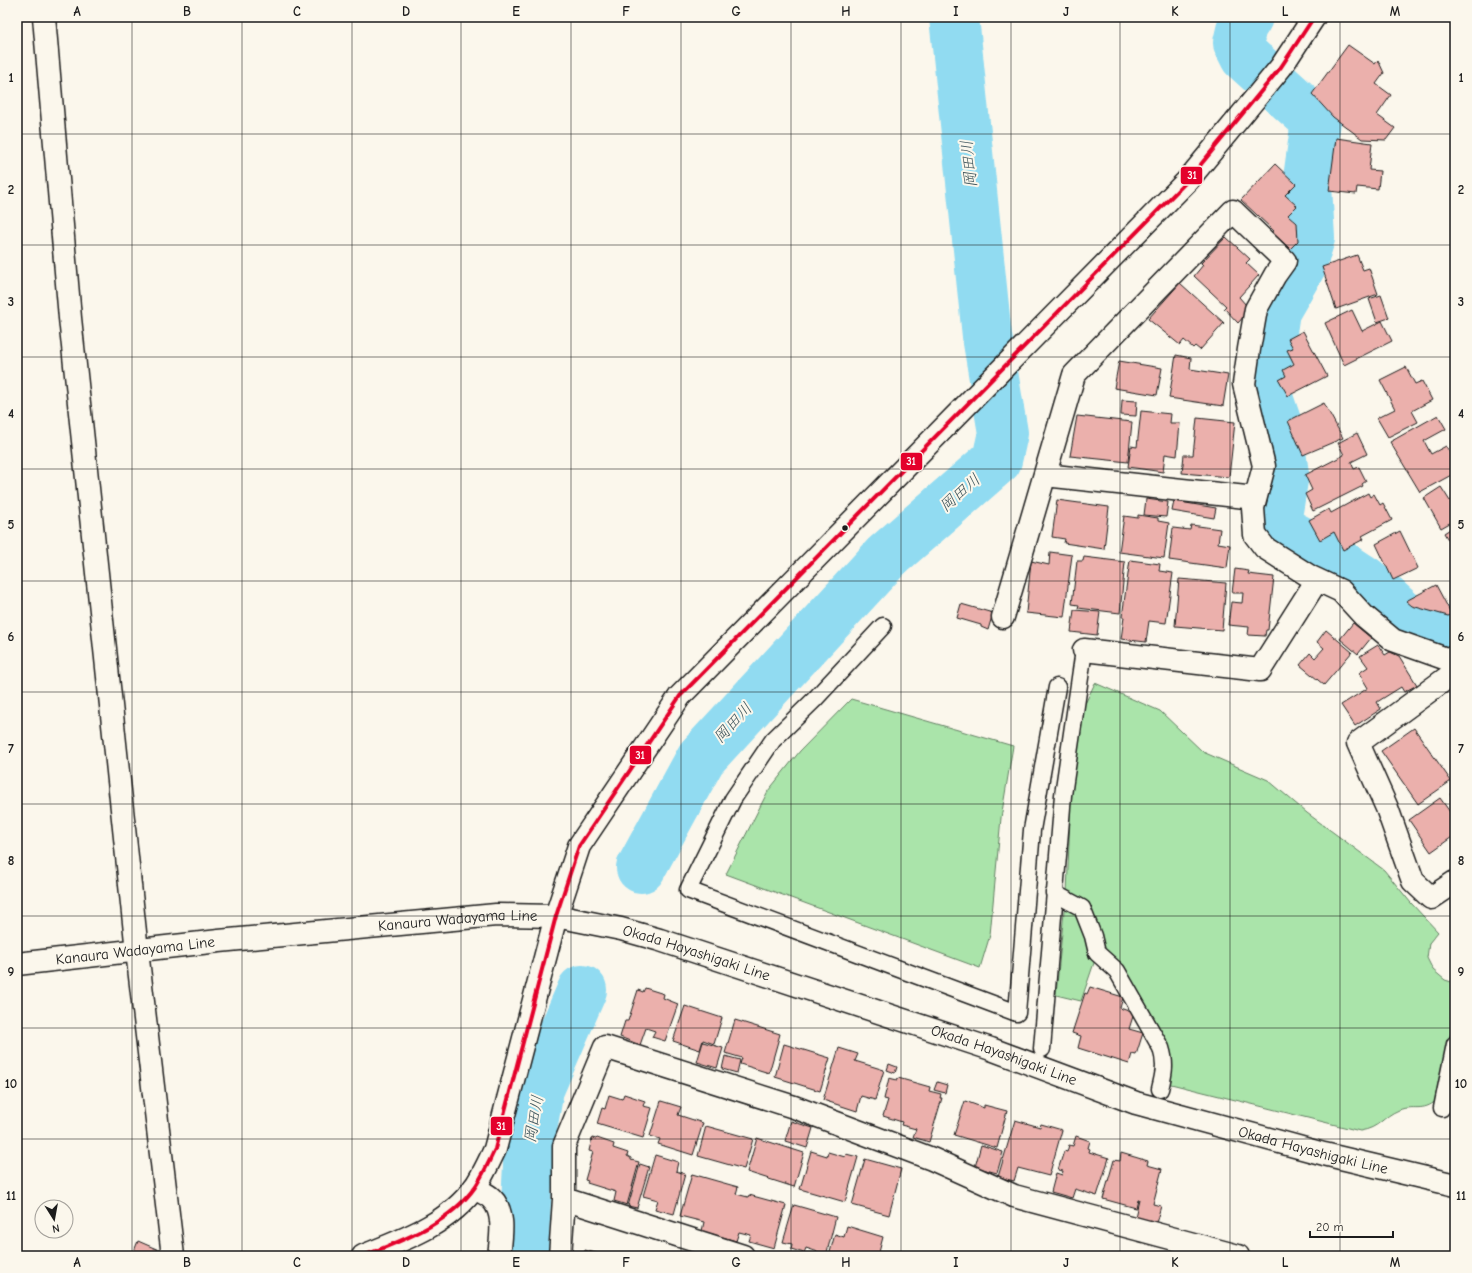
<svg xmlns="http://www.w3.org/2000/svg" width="1472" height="1273" viewBox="0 0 1472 1273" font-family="'Comic Neue','Klee One',sans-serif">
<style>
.green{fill:#aae4aa;stroke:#638063}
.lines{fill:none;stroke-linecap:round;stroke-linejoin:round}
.river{stroke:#91dbf1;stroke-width:50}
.building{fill:#ebb0ac;stroke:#1c1c1c}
.pedestrian-casing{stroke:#1c1c1c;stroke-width:19}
.minor-casing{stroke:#1c1c1c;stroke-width:25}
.tertiary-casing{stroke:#1c1c1c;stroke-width:25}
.secondary-casing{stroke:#1c1c1c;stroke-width:25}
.pedestrian{stroke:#fbf7ec;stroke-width:16}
.minor{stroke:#fbf7ec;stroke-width:22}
.tertiary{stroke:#fbf7ec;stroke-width:22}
.secondary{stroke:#fbf7ec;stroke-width:22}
.bus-1-casing{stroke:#fbf7ec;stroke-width:7}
.bus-1{stroke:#e4002b;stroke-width:4}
.grid{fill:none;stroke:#1c1c1c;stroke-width:1;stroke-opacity:0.55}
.bus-dot{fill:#1c1c1c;stroke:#fbf7ec;stroke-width:1.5}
.labels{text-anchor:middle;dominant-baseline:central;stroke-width:4;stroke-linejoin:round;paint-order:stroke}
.street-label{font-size:15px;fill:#1c1c1c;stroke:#fbf7ec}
.water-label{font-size:16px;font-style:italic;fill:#3f555c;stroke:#fbf7ec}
.line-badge{stroke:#fbf7ec;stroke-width:1.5}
.badge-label{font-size:11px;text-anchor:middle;font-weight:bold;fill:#fff}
.neatline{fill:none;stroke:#1c1c1c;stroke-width:1.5}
.grid-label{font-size:13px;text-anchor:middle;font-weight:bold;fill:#1c1c1c}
</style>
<rect width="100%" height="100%" fill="#fbf7ec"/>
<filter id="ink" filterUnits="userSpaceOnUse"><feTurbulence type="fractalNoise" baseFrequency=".025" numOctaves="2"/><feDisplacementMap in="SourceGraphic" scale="8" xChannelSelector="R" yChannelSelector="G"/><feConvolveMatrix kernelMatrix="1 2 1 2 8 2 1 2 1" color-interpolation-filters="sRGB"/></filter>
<g filter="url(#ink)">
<path class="green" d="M1095,683L1160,711L1203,752L1268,780L1307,813L1384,870L1411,903L1438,932L1429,943L1427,958L1433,970L1445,980L1455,983V1022L1450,1035L1437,1100C1422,1113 1414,1104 1399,1110C1382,1117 1380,1128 1360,1131L1167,1083L1169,1063L1067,893L1071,792L1083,708Z
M851,699L1013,746L1001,818L990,935L980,968L726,874L768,791L800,751Z
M1065,901L1079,909L1096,957L1081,1001L1056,995Z"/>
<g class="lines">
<path class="river" d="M1248,17L1242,26L1238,43L1245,57L1316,121L1307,186L1310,238L1302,264L1275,311L1264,386L1277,424L1284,474L1277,517L1282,531L1316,549L1365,581L1406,618L1455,634
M641,868L701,758L887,556L997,460L1003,433L987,336L954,17
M523,1256L529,1147L539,1089L582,990"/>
</g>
<path class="building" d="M1348,45L1375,64L1378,60L1384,73L1376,84L1391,95L1377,115L1395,128L1386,140L1362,139L1333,117L1312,94Z
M1336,138L1372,143L1369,170L1380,171L1378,189L1357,187L1356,194L1329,191Z
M1275,164L1296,184L1285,195L1297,206L1288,215L1297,223L1298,241L1290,249L1272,232L1274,231L1241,200Z
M1226,237L1250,259L1246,263L1259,275L1239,297L1246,305L1245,315L1238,323L1224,308L1226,306L1194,276L1203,265L1201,263Z
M1357,255L1363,270L1369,268L1378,294L1336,309L1322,267Z
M1180,283L1224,323L1200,350L1195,346L1193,348L1184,340L1180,345L1148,319Z
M1381,295L1389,318L1377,322L1369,299Z
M1352,310L1362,331L1382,321L1392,341L1344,365L1325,323Z
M1303,331L1327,376L1288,396L1279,380L1286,376L1283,370L1294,364L1287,350L1293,348L1288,339Z
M1176,355L1191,358L1190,369L1228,375L1223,406L1169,398Z
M1119,361L1162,368L1157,395L1114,388Z
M1406,367L1415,384L1422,381L1432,400L1412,411L1418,422L1388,437L1377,418L1395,409L1380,380Z
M1122,400L1137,401L1136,416L1121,415Z
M1324,403L1343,438L1303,455L1288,421Z
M1141,411L1171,414L1170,423H1180L1177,456L1165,454L1163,472L1128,467L1131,446L1137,447Z
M1438,415L1446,429L1424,441L1431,454L1446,446L1455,462V473L1420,492L1390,442Z
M1077,416L1132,422L1128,462L1070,456Z
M1197,418L1235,422L1229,477L1182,473L1184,455H1193Z
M1357,433L1367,454L1351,462L1354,469L1359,467L1366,481L1362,484L1363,486L1313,511L1305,494L1312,490L1305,475L1344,455L1338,443Z
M1441,487L1450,501L1453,499L1455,503V520L1441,528L1424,498Z
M1368,493L1370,497L1374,494L1380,505L1383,503L1392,520L1362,536L1364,539L1343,550L1334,532L1320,540L1309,520L1329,509L1331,513Z
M1146,499L1168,502L1166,517L1144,515Z
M1057,500L1109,507L1104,549L1064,543L1065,539L1052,537Z
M1174,501L1216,508L1214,518L1172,511Z
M1138,515L1158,518V521L1169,523L1164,558L1119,552L1124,516L1138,518Z
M1191,525L1220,529L1218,543L1230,545L1227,568L1169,560L1173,528L1190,530Z
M1455,526V551L1444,533Z
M1400,531L1418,568L1393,580L1376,544Z
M1050,552L1072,555L1064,617L1026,613L1031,561L1049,565Z
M1084,557L1125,562L1120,613L1078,608L1079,605L1072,604L1077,561H1083Z
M1130,560L1160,564L1159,571L1173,573L1166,623L1149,621L1146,642L1121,639L1124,617H1122Z
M1235,569L1249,571L1248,574L1274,577L1268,630H1266L1265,636L1248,635L1249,627L1228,625L1231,602L1242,603L1243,593H1232Z
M1179,579L1226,583L1222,630L1175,626Z
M1436,585L1452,615L1448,616L1412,606L1406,601Z
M961,604L993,613L988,630L981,627V625L957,618Z
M1074,610L1100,612L1097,635L1071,632Z
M1353,623L1371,638L1358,654L1340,639Z
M1326,630L1352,652L1324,685L1300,665L1310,653L1315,658L1324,648L1317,642Z
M1378,645L1385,655L1390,652L1399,656L1417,685L1404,692L1401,687L1377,702L1381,709L1355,726L1341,705L1368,688L1359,673L1368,667L1360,656Z
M1414,728L1451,781L1418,804L1381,751Z
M1455,791V801L1450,794Z
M1440,798L1455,819V835L1431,852L1409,820Z
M1090,987L1123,997L1120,1008L1134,1013L1129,1029L1143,1033L1136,1055L1132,1054L1129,1064L1078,1048L1081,1036L1072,1033L1085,993L1087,994Z
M645,988L664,994L663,998L678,1004L665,1041L652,1037L655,1031L646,1028L640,1045L620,1037L625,1021H628L638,990L643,992Z
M685,1006L722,1018L714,1044L703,1040L700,1050L673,1041Z
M735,1020L780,1034L769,1073L740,1064L742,1058L725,1053Z
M703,1042L723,1048L717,1068L697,1062Z
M784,1044L830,1058L820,1091L775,1077Z
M839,1048L858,1054L855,1061L884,1070L875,1100L861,1096L857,1111L823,1100Z
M725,1056L740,1060L737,1073L722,1069Z
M889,1064L897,1067L895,1073L887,1070Z
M889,1078L897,1080L898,1078L930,1087L929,1091L941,1094L940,1098H942L929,1142L913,1137L916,1129L901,1125L902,1122L883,1116L888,1100L884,1099Z
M937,1082L947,1085L945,1093L934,1090Z
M624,1094L645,1101L643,1106L652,1108L643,1138L597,1124L602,1108L605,1109L609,1095L622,1099Z
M661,1101L681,1107L678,1115L703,1123L693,1155L658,1144L660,1139L650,1136Z
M965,1101L984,1108V1105L1007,1111L997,1148L954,1135Z
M1015,1120L1040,1127L1041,1124L1062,1130L1049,1176L1018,1168L1014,1181L998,1177Z
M791,1121L813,1128L807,1148L785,1141Z
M706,1126L753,1139L744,1169L698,1156Z
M1076,1136L1090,1141L1088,1148L1090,1149L1089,1152L1109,1158L1097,1196L1075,1189L1072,1198L1051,1192L1056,1173L1062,1175L1063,1171L1058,1170L1064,1151L1067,1152L1069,1145L1073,1146Z
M592,1138L596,1139L597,1138L614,1144L613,1148L628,1153L627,1156L631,1158V1160L639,1162L627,1205L614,1201L616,1192L587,1183L588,1181L585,1180L593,1152L589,1151Z
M757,1138L804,1153L794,1187L747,1172Z
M981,1145L1003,1152L997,1173L975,1167Z
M811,1151L827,1156L828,1152L845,1157L846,1154L858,1157L845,1202L800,1189Z
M1121,1153L1148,1161L1147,1165L1162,1169L1153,1204L1161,1206L1156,1223L1135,1217L1139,1200H1138L1136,1208L1103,1199L1114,1160L1120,1161Z
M655,1155L678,1162L676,1171L685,1174L674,1214L655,1209L658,1200L643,1196Z
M865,1159L901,1169L889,1215L852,1205Z
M640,1164L649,1167L637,1208L628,1206Z
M692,1174L738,1187L736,1194L748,1197L749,1195L786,1205L774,1248L749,1241L751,1235L739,1232L736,1241L702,1231L704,1222L680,1216Z
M794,1205L836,1217L826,1256H816L818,1252L806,1248L804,1253L791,1249L792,1244L783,1242Z
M847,1226L883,1237L878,1256H829L835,1234L844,1237Z
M138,1241L161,1251L159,1256H132Z
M585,1250L606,1256H584Z"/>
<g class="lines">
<g class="pedestrian-casing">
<path id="pedestrian" d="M883,626L814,700L773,740L733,799L688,890L1017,1013L1032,830L1057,687
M1054,893L1082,908L1093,936L1097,953L1117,971L1161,1048C1166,1064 1164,1073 1160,1089
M1042,1049L1063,795L1084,650
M1442,1108L1455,1044"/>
</g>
<g class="minor-casing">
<path id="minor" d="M44,17L70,318L137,951L173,1256
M1045,475L1255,498
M1003,617L1074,375L1233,211L1285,261L1275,275L1256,309L1249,349L1244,384L1264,466L1253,508L1255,535L1265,548L1311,577L1341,591L1364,616L1393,640L1455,662
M1084,650L1260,670L1317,580
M1455,672L1358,743L1387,808L1413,881L1431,898L1455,882
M474,1188C479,1191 487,1194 491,1198C506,1212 501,1237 499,1256
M564,1199L743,1256
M560,1256L564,1199V1146L605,1047L794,1107L932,1159L1014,1196L1238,1256"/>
</g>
<g class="tertiary-casing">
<path id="tertiary" d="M363,1256C403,1240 449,1224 475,1187C483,1175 489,1162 495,1149L556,916"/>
</g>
<g class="secondary-casing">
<g id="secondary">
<path d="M556,916L579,846L680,696L1188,180L1281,67L1314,17"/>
<path id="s1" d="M17,964L219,941L496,915L556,916L621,929L660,940L991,1049L1136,1103L1324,1154L1455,1185"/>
</g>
</g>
<use href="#pedestrian" class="pedestrian"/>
<use href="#minor" class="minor"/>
<use href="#tertiary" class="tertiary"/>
<use href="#secondary" class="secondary"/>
<g class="bus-1-casing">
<path id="bus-1" d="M363,1256C403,1240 449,1224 475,1187C483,1175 489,1162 495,1149L556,916L579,846L680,696L1188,180L1281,67L1314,17"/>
</g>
<use href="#bus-1" class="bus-1"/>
</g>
</g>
<path class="grid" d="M132,17V1256M242,17V1256M352,17V1256M461,17V1256M571,17V1256M681,17V1256M791,17V1256M901,17V1256M1011,17V1256M1120,17V1256M1230,17V1256M1340,17V1256M17,134H1455M17,245H1455M17,357H1455M17,469H1455M17,581H1455M17,692H1455M17,804H1455M17,916H1455M17,1028H1455M17,1139H1455"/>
<circle class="bus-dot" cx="845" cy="528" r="3.5"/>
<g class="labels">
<g class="street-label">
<text stroke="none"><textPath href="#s1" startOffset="443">Kanaura Wadayama Line</textPath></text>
<text stroke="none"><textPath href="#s1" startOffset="119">Kanaura Wadayama Line</textPath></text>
<text stroke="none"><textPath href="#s1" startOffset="687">Okada Hayashigaki Line</textPath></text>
<text stroke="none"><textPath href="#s1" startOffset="1011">Okada Hayashigaki Line</textPath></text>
<text stroke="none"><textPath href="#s1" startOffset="1335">Okada Hayashigaki Line</textPath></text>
</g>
<g class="water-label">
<text transform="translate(969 164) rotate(-96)">岡田川</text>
<text transform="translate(960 493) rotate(-41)">岡田川</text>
<text transform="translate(733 723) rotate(-47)">岡田川</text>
<text transform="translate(534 1119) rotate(-80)">岡田川</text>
</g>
</g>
<g class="line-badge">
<rect x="1180" y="166" width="23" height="19" rx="4" fill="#e4002b"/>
<rect x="900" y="452" width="23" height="19" rx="4" fill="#e4002b"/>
<rect x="629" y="745" width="23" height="20" rx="4" fill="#e4002b"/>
<rect x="490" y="1116" width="23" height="20" rx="4" fill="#e4002b"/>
</g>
<g class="badge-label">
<text x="1192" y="179">31</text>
<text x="911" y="465">31</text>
<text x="640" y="759">31</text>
<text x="501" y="1130">31</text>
</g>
<rect width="1472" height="1273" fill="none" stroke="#fbf7ec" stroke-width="44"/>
<g transform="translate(54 1219) rotate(169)"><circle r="19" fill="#fbf7ec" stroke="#a29f99"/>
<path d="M0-3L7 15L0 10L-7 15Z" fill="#1c1c1c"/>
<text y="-6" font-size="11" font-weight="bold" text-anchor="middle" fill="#1c1c1c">N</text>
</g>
<path d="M1310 1231v6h83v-6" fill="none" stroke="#1c1c1c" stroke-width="2"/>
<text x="1316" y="1231" font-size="12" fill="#1c1c1c" stroke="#fbf7ec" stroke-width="3" paint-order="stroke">20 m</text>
<rect x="22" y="22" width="1428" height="1229" class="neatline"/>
<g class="grid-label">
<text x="77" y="16">A</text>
<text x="187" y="16">B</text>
<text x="297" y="16">C</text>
<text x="406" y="16">D</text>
<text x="516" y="16">E</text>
<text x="626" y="16">F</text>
<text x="736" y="16">G</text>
<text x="846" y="16">H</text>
<text x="956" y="16">I</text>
<text x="1066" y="16">J</text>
<text x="1175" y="16">K</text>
<text x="1285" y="16">L</text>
<text x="1395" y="16">M</text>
<text x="11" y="82">1</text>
<text x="1461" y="82">1</text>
<text x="11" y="194">2</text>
<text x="1461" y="194">2</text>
<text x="11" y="306">3</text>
<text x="1461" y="306">3</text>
<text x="11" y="418">4</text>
<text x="1461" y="418">4</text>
<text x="11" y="529">5</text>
<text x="1461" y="529">5</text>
<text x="11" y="641">6</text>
<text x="1461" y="641">6</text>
<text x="11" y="753">7</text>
<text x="1461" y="753">7</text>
<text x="11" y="865">8</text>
<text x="1461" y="865">8</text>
<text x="11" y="976">9</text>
<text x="1461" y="976">9</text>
<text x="11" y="1088">10</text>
<text x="1461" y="1088">10</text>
<text x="11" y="1200">11</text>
<text x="1461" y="1200">11</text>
<text x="77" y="1267">A</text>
<text x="187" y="1267">B</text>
<text x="297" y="1267">C</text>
<text x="406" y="1267">D</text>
<text x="516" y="1267">E</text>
<text x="626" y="1267">F</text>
<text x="736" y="1267">G</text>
<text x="846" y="1267">H</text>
<text x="956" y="1267">I</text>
<text x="1066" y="1267">J</text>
<text x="1175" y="1267">K</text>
<text x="1285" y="1267">L</text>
<text x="1395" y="1267">M</text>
</g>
</svg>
